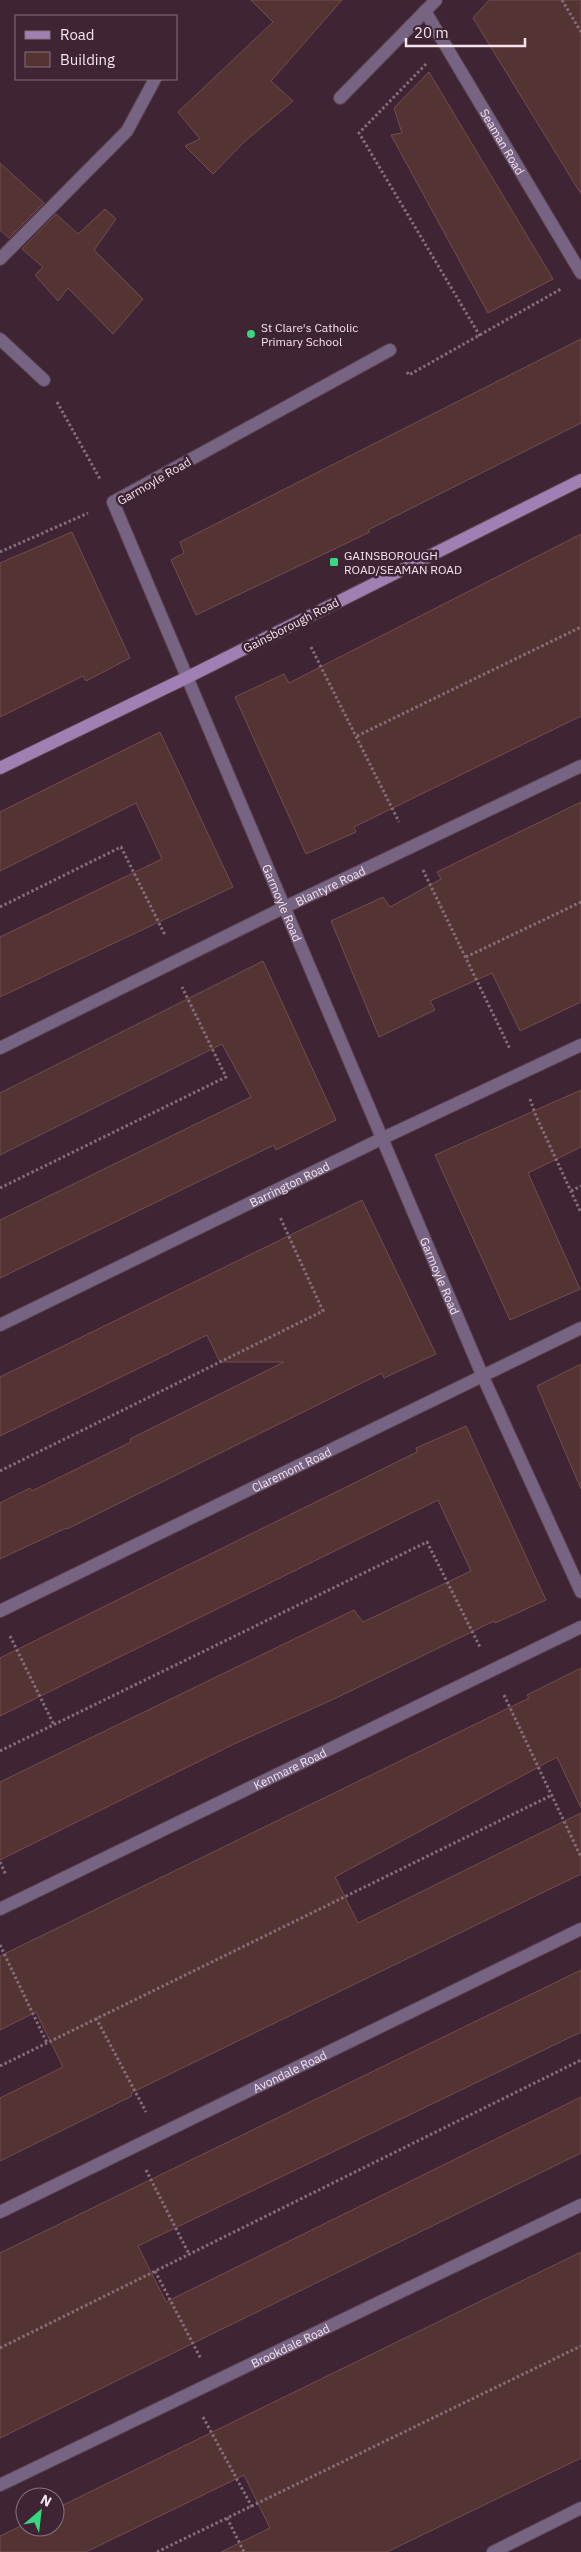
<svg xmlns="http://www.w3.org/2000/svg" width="581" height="2552" viewBox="0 0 581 2552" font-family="'IBM Plex Sans',sans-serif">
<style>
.building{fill:#543333;stroke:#724e4e}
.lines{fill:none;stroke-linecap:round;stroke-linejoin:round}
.lane-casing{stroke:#5c4351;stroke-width:14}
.street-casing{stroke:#5c4351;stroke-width:14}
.secondary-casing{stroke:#5c4351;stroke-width:14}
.path{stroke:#856e7a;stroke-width:3;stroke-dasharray:2.5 2.5;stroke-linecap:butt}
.lane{stroke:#776382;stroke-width:12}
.street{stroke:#776382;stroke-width:12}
.secondary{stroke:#a080b2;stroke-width:12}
.poi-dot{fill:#37d880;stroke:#3f2433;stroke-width:2}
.labels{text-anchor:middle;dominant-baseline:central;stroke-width:5;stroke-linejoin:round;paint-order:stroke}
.street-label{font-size:12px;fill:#f6e4ed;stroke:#3f2433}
.poi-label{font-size:12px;fill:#f6e4ed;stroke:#3f2433;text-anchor:start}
</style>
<rect width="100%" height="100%" fill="#3f2433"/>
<path class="building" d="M251,0H342L271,81L293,101L244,142L213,174L185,146L200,139L178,112L273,22Z
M489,0H581V194L473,18Z
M429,72L553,279L488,313L391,135L402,133L394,108Z
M0,163L44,203L9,238L0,230Z
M105,209L116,219L94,250L143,299L113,334L68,288L58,301L35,275L43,267L22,249L56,214L78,234Z
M581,339V423L368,530L370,532L196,615L171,560L184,553L180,542Z
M72,532L130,658L86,681L83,676L0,717V563Z
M581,534V716L354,827L356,832L306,854L235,697L284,674L289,683Z
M160,732L233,887L0,997V937L162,859L136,803L0,871V812Z
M581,802V1002L520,1031L492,973L430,1001L435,1010L379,1037L331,921L383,897L390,907L441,879L437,872Z
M263,961L336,1120L276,1150L274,1145L0,1278V1220L251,1097L222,1044L0,1155V1093Z
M581,1090V1147L528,1173L580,1289L510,1320L435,1155Z
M362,1200L436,1354L384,1378L382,1373L67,1529L66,1528L0,1559V1503L30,1488L32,1491L131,1442L130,1439L284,1362H220L207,1335L0,1436V1377Z
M581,1364V1489L537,1386Z
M466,1426L546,1600L495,1623L494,1621L336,1698L234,1744L0,1860V1782L354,1610L363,1622L471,1571L438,1500L0,1716V1658L417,1452L416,1448Z
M581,1668V1808L557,1757L335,1877L358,1923L581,1813V1874L131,2093L132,2096L0,2161V2098L63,2067L36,2012L0,2030V1956L529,1698L527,1695Z
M581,1970V2032L138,2246L166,2302L581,2097V2153L0,2438V2253Z
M581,2252V2458L387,2552H221L270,2528L244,2475L86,2552H0V2536L25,2524V2527H55V2509Z"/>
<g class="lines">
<g class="lane-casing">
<path id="lane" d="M0,259L127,131L155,79"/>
</g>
<g class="street-casing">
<g id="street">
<path id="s1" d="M425,11L581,273"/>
<path d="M340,98L436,0"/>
<path d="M0,339L44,380"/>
<path id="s2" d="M390,350L113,502L483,1377L581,1592"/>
<path id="s3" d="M0,1048L283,908L581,766"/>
<path id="s4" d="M0,1325L381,1139L581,1045"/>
<path id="s5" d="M0,1611L581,1328"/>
<path id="s6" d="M0,1909L581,1627"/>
<path id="s7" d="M0,2212L581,1929"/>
<path id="s8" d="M0,2485L581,2205"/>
<path d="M493,2552L581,2508"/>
</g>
</g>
<g class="secondary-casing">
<path id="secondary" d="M0,768L188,677L581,480"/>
</g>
<path class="path" d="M562,0L581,32
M426,64L359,133L480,336
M407,372L409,375L561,289
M57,402L100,479
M0,552L88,513
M311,647L399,822
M357,736L581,627
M423,870L510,1049
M0,907L121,847L165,935
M466,957L581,902
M530,1099L536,1116L581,1213
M0,1188L226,1077L182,987
M571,1191L581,1186
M0,1471L323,1311L280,1217
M10,1636L54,1725
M504,1695L581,1857
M0,1751L427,1542L480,1647
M0,1862L6,1875
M0,1945L47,2043
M96,2018L146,2112
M0,2066L550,1796
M146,2170L189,2254
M155,2271L201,2359
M0,2348L581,2060
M203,2417L252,2507
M227,2518L244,2552
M157,2552L581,2346"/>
<use href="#lane" class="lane"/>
<use href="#street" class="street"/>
<use href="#secondary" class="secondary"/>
</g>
<g class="poi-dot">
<circle cx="251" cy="334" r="5"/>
<rect x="329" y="557" width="10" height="10" rx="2.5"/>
</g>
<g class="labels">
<g class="street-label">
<text stroke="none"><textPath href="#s1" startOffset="152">Seaman Road</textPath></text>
<text transform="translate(154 481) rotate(-30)">Garmoyle Road</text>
<text transform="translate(291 625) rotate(-27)">Gainsborough Road</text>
<text stroke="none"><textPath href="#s3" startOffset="368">Blantyre Road</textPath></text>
<text stroke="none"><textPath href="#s2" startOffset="751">Garmoyle Road</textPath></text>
<text stroke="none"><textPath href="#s4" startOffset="322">Barrington Road</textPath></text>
<text stroke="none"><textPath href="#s2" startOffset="1156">Garmoyle Road</textPath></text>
<text stroke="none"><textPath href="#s5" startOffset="324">Claremont Road</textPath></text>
<text stroke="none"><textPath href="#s6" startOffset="322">Kenmare Road</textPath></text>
<text stroke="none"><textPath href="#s7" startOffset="322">Avondale Road</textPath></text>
<text stroke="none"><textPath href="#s8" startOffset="322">Brookdale Road</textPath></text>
</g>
<g class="poi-label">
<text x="261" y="327">St Clare's Catholic<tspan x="261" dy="14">Primary School</tspan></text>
<text x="344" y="555">GAINSBOROUGH<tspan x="344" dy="14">ROAD/SEAMAN ROAD</tspan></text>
</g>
</g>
<rect x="15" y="15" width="162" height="65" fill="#3f2433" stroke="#88717d"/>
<rect x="25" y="31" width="25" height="8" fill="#a080b2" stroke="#88717d"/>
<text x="60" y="40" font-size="15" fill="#f6e4ed">Road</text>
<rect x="25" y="52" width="25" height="15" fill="#543333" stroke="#88717d"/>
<text x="60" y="65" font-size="15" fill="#f6e4ed">Building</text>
<g transform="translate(40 2512) rotate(28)"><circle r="24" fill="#3f2433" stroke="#88717d"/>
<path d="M0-4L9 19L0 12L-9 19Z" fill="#37d880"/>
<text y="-8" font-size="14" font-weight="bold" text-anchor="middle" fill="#f6e4ed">N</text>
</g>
<path d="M406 38v8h119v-8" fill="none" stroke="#f6e4ed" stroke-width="2.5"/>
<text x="414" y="38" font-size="15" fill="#f6e4ed" stroke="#3f2433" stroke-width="4" paint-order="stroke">20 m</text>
</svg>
